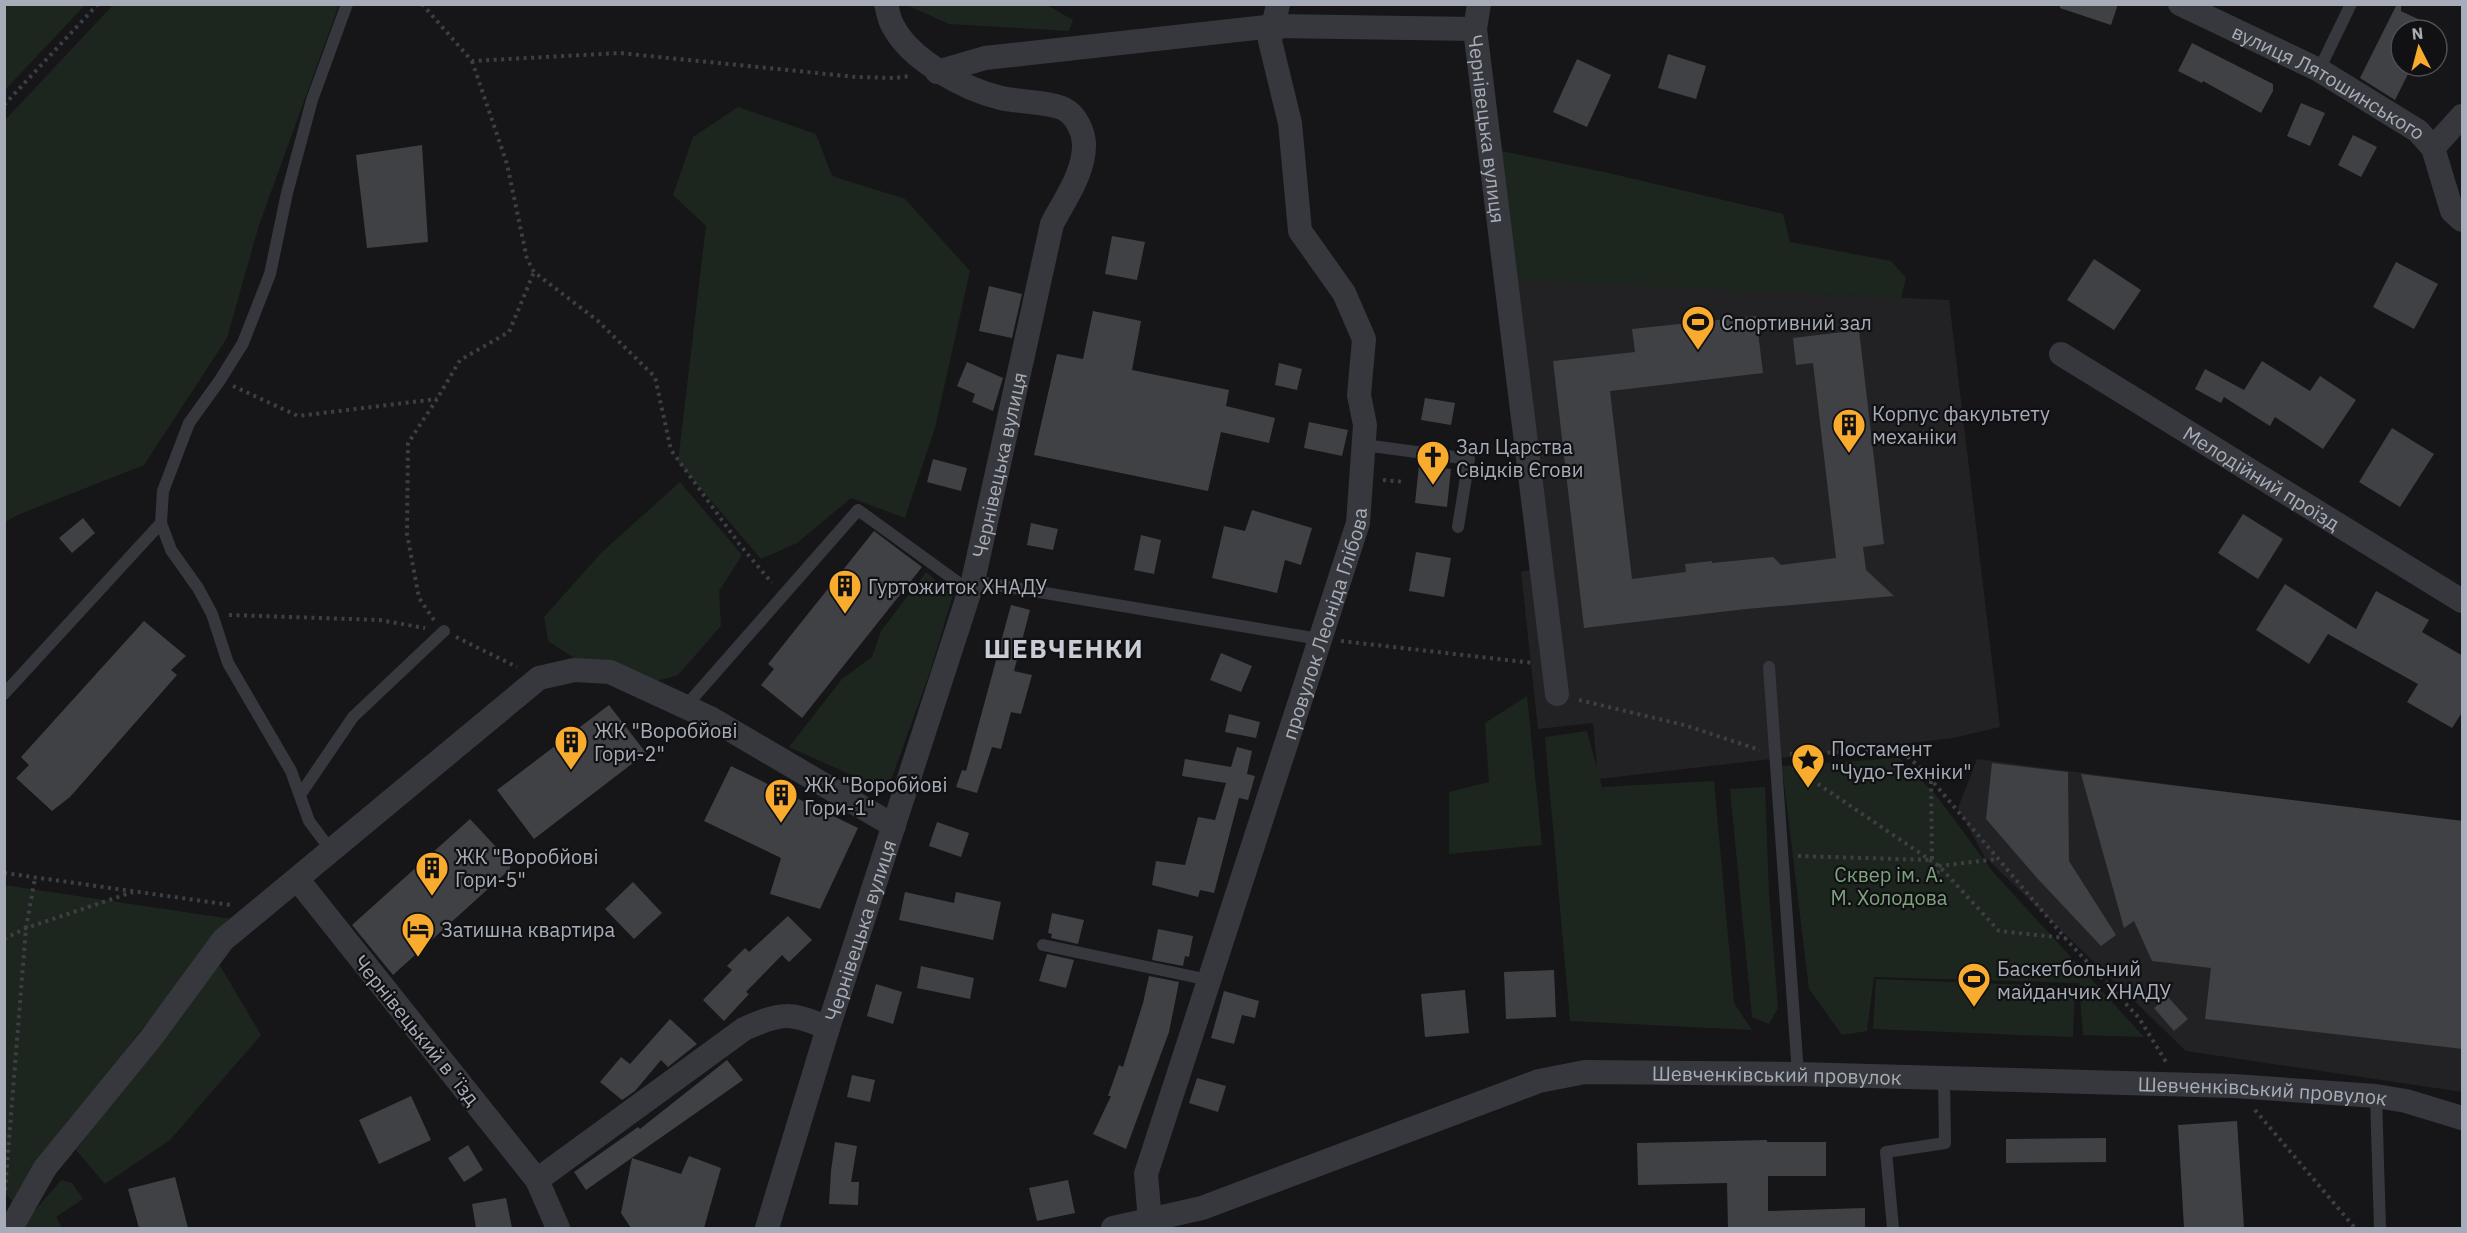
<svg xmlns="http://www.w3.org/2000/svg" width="2467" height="1233" viewBox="0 0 2467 1233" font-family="'IBM Plex Sans',sans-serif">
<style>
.built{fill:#222225}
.green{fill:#1d261e}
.building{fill:#404145}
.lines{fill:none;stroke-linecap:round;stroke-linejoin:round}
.path{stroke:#3c3f44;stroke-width:4;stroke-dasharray:3 4.5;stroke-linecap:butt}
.service{stroke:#36383d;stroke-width:12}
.minor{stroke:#36383d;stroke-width:24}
.labels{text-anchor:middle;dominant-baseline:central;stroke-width:4.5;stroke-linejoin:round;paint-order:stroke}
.street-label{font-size:20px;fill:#a7adb8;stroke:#111113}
.poi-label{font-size:20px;fill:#a7adb8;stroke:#111113;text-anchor:start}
.park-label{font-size:20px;fill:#7da47e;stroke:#111113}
.district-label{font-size:26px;font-weight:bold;letter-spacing:1.5px;fill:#c8ccd4;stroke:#111113}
</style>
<rect width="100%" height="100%" fill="#161618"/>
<path class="built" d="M1506,279L1949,300L2000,727L1953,738L1598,779L1593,723L1538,729L1521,572L1541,567Z
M1977,759L2462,823V1092L2186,1051L1984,856L1958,808Z"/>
<path class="green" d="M5,4L85,5L5,90L4,5Z
M114,4L339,5L259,225L227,338L144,465L20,514L5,522V120Z
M907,5H1047L1073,20L1069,31L949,24Z
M738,107L816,134L832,176L905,199L970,271L935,428L905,518L851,498L797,543L761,559L678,462L706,226L673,195L693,137Z
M1501,151L1604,172L1783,214L1790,242L1891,261L1906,278L1901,298L1513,280Z
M680,482L742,555L719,591L721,626L678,675L650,683L583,664L548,641L544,617L602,552Z
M926,572L953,595L930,672L887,791L789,747L842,679L872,657L881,631Z
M1527,696L1542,845L1449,854V792L1489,782L1485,723Z
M1587,731L1602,787L1714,781L1734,1003L1752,1030L1570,1021L1545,737Z
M1899,758L1936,795L1993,872L2144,1037L2083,1035L2079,983L1874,977L1867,1031L1842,1035L1809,989L1782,766Z
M1765,787L1769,894L1778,1008L1769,1024L1752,1017L1730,789Z
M4,885L238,920L216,935L35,1165L17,1205L4,1193Z
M219,964L261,1035L170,1140L105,1184L76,1150Z
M1876,979L2075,987L2073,1037L1873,1029Z
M61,1180L72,1183L83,1199L56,1217L62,1228H20Z"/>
<path class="building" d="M2060,4H2118L2111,25L2060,8Z
M2397,4H2401V11L2441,30H2401V66H2412L2395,100L2360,78Z
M2192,43L2273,84V91L2261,113L2203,81L2202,83L2178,71Z
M1668,54L1706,66L1696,99L1658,88Z
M1577,59L1611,75L1587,127L1553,112Z
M2301,103L2325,113L2310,146L2287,136Z
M2353,135L2377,147L2361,177L2338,165Z
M422,145L428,242L367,248L356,155Z
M1112,236L1145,242L1137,280L1105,274Z
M2094,259L2141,290L2114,330L2067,300Z
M2396,262L2438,284L2414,329L2373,307Z
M989,286L1022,294L1012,338L979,331Z
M1093,311L1141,321L1132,370L1229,390L1226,406L1275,418L1269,443L1221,432L1208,491L1034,455L1057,354L1083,359Z
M1756,316L1763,373L1610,391L1632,579L1686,572L1685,564L1712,561V563L1773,557L1781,565L1836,558L1813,363L1796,365L1793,338L1859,330L1884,544L1863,547L1866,570L1894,596L1746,609L1584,628L1553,361L1635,352L1632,329Z
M2262,361L2310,391L2320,376L2356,400L2323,449L2275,417L2270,426L2224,397L2221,403L2195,389L2205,369L2244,390Z
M967,362L1003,378L993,411L972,402L975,394L957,386Z
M1279,363L1302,369L1297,390L1275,385Z
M1425,398L1455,403L1451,425L1421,420Z
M1309,422L1348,430L1342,456L1304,448Z
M2392,428L2434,454L2400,507L2359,482Z
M933,459L967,468L961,491L927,482Z
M1419,465L1451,469L1447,507L1415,503Z
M1252,510L1312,528L1301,565L1285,560L1277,593L1212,578L1224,526L1245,531Z
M2243,514L2283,539L2258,579L2218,553Z
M83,518L95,533L72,553L59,538Z
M1031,523L1058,529L1053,550L1027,545Z
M874,531L922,567L802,718L761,685L774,669L768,664Z
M1141,535L1161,540L1154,574L1134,570Z
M1416,552L1451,558L1444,597L1409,591Z
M2285,584L2356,629L2376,591L2429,620L2422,632L2463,656V711L2452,728L2407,702L2418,684L2328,634L2309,664L2256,630Z
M1011,605L1030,610L1014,671L1032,675L1021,714L1011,712L1001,749L992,747L977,793L956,787L962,770L966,771Z
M144,621L186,656L171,670L177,675L70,797L52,811L16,778L29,765L21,757Z
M1221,653L1252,666L1241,692L1210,680Z
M609,705L646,753L534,839L497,790Z
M1229,714L1260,722L1256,738L1225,732Z
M1237,747L1252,751L1247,774L1255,776L1248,800L1239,798L1214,893L1200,890L1198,897L1152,885L1156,861L1185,865L1198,817L1215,820L1226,783L1182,776L1185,759L1231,767Z
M1992,763L2068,772L2069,861L2116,935L2101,946L2037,878L1986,819Z
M731,766L858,828L820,909L770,894L781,858L704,821Z
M2081,774L2463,821V1049L2205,1019L2211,968L2152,961L2134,921L2124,928Z
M470,819L510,862V869L393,975L352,925Z
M937,822L969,833L961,857L929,846Z
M633,882L662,913L634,939L605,909Z
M905,892L954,903L956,892L1001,902L993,940L899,920Z
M1052,913L1084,920L1078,944L1051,938L1052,934L1048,933Z
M788,916L812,940L789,962L782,955L746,992L749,994L724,1021L703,1000L732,970L727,966L745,948L749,952Z
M1158,929L1193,936L1189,957L1185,956L1183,966L1152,960Z
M1047,954L1074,960L1066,988L1039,981Z
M921,966L974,978L970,999L917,988Z
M1554,970L1556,1017L1506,1019L1504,972Z
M1149,976L1179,982L1169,1032L1126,1149L1093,1134L1111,1096H1108L1119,1065L1123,1067L1143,1003Z
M876,984L902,992L893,1024L867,1016Z
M1465,990L1469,1033L1425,1037L1421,994Z
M1224,991L1259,1001L1255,1018L1242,1015L1234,1044L1211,1038Z
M2168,997L2188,1019L2174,1031L2154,1008Z
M670,1019L697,1044L668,1067L661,1060L635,1091L622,1100L600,1082L621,1057L630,1064Z
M727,1060L743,1080L586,1190L574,1172L638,1127L640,1129Z
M852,1075L875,1080L870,1102L847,1097Z
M1197,1078L1226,1086L1218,1112L1189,1103Z
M411,1096L431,1140L379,1164L359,1120Z
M2237,1121L2244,1228H2184L2178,1125Z
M2106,1138V1162L2006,1163V1139Z
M1767,1140V1142H1826V1176H1768V1211L1865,1208V1228H1728L1727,1183L1638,1185L1637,1143Z
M835,1142L857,1146L851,1182H859L858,1205L829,1204L831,1171Z
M468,1145L483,1170L464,1182L448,1158Z
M689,1156L721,1168L704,1228H631L621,1213L632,1158L681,1174Z
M175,1177L188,1228H139L128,1189Z
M1068,1180L1075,1213L1037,1221L1029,1188Z
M506,1198L512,1228H476L472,1204Z"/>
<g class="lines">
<path class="path" d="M422,4L472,61L620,53L856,77L895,78L910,76
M472,61L507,164L527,259L534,272L598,321L655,377L671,450L740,545L772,583
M4,105L98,4
M233,386L298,416L437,399
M1383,480L1405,482
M229,615L379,620L425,628
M434,620L419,598L407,534L408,443L437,399L460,360L509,332L534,272
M456,637L517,667
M1341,641L1533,663
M1579,700L1684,725L1760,750
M1790,754L1900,750L1923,770L2066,939L2139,1018L2166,1062
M1793,767L1939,866L1999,931L2065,938
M1798,856L1932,860L1931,780
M4,873L231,905
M1936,881L1939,866L1997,859
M4,939L26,928L133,892
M2255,1110L2355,1228
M5,1190L26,928L35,878"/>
<path class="service" d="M2319,70L2351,4
M1364,445L1469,459L1458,527
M161,523L171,550L198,588L212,614L228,663L291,771L309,821L330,849
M973,581L1319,639
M1769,667L1798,1074
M4,694L161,523L163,491L189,423L220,380L243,343L270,274L287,193L312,100L347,4
M685,707L858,510L970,591
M300,795L353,717L444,631
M1043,945L1209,980
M2376,1096L2380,1228
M1893,1228L1886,1152L1945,1143L1944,1078"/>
<g class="minor">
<path id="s1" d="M1479,4L1475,29L1557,694"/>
<path id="s2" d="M2180,4L2319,70L2418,131L2433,148L2452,211L2462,220"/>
<path d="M937,72L985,58L1274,26L1475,29"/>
<path d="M2433,148L2462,116"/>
<path id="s3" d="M2061,354L2462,601"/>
<path d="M298,880L537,1180L558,1228"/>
<path d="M537,1180L744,1029C782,1012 790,1012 828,1028"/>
<path id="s4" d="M1150,1221L1146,1174L1358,523L1365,425L1359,395L1364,339L1344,293L1300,231L1290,123L1270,41L1278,4"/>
<path d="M11,1228L45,1168L151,1038L223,940L539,678L574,670L610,672L712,719L894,826"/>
<path id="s5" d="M767,1228L828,1028L973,581L1052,224C1065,199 1085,172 1084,143C1083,131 1076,115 1064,109C1052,102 1017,102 1001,98C966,90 910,60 893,26C889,20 888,11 886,4"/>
<path id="s6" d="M1113,1228L1202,1208L1539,1081L1585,1072L1798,1074L2234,1086L2376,1096L2406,1101L2462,1118"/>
</g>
</g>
<defs>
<g id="stadium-pin" transform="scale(1.725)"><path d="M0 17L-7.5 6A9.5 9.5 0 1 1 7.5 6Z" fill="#f9ab2d" stroke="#111113"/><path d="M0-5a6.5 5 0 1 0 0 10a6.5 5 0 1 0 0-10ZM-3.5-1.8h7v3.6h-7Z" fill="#111"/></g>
<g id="building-pin" transform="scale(1.725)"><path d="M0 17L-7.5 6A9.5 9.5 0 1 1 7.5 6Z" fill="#f9ab2d" stroke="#111113"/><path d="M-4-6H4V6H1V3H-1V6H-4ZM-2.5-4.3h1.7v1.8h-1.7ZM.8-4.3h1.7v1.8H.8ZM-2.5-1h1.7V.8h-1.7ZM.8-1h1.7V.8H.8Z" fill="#111"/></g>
<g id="church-pin" transform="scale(1.725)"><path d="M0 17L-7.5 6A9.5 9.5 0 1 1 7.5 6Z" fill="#f9ab2d" stroke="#111113"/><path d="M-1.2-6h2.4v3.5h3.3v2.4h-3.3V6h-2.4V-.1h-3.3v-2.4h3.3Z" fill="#111"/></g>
<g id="sight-pin" transform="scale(1.725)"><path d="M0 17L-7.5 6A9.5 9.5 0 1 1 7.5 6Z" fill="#f9ab2d" stroke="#111113"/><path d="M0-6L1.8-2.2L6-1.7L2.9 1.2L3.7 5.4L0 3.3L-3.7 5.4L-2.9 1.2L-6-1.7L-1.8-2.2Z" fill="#111"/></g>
<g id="hotel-pin" transform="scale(1.725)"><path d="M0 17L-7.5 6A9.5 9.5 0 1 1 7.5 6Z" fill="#f9ab2d" stroke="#111113"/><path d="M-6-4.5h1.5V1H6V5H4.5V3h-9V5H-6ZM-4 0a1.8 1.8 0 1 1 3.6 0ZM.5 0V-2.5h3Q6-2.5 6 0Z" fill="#111"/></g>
</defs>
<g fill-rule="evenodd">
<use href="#stadium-pin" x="1698" y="322"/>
<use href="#building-pin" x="1849" y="425"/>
<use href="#church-pin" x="1433" y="457"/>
<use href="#building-pin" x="845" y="586"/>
<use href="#building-pin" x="571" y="742"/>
<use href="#sight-pin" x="1808" y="760"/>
<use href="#building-pin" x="781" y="795"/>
<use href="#building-pin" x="432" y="868"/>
<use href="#hotel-pin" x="418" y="929"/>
<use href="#stadium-pin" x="1974" y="979"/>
</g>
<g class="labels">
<g class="street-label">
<text stroke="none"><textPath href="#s2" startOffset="168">вулиця Лятошинського</textPath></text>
<text stroke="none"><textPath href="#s1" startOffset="126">Чернівецька вулиця</textPath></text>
<text stroke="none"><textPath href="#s5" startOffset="798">Чернівецька вулиця</textPath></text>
<text stroke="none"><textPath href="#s3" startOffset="236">Мелодійний проїзд</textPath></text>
<text stroke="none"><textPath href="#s4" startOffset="626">провулок Леоніда Глібова</textPath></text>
<text stroke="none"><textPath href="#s5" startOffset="312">Чернівецька вулиця</textPath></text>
<text transform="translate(417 1030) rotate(51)">Чернівецький вʼїзд</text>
<text stroke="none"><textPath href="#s6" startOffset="690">Шевченківський провулок</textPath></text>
<text stroke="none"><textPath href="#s6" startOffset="1176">Шевченківський провулок</textPath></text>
</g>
<g class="poi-label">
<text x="1721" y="322">Спортивний зал</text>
<text x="1872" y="413">Корпус факультету<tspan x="1872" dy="23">механіки</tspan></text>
<text x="1456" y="446">Зал Царства<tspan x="1456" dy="23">Свідків Єгови</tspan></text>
<text x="868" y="586">Гуртожиток ХНАДУ</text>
<text x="594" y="730">ЖК "Воробйові<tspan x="594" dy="23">Гори-2"</tspan></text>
<text x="1831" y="748">Постамент<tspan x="1831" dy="23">"Чудо-Техніки"</tspan></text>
<text x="804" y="784">ЖК "Воробйові<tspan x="804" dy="23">Гори-1"</tspan></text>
<text x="455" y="856">ЖК "Воробйові<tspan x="455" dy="23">Гори-5"</tspan></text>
<text x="441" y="929">Затишна квартира</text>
<text x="1997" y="968">Баскетбольний<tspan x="1997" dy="23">майданчик ХНАДУ</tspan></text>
</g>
<g class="park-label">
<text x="1889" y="874">Сквер ім. А.<tspan x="1889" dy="23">М. Холодова</tspan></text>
</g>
<g class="district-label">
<text x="1064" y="648">ШЕВЧЕНКИ</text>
</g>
</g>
<rect width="2467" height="1233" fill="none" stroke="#a7adb8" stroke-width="12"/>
<g transform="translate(2419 48) rotate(354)"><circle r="28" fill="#111113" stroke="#4d4f55" stroke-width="1.5"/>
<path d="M0-4.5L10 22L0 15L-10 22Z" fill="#f9ab2d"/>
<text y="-9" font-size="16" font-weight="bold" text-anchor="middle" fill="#a7adb8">N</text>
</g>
</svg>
